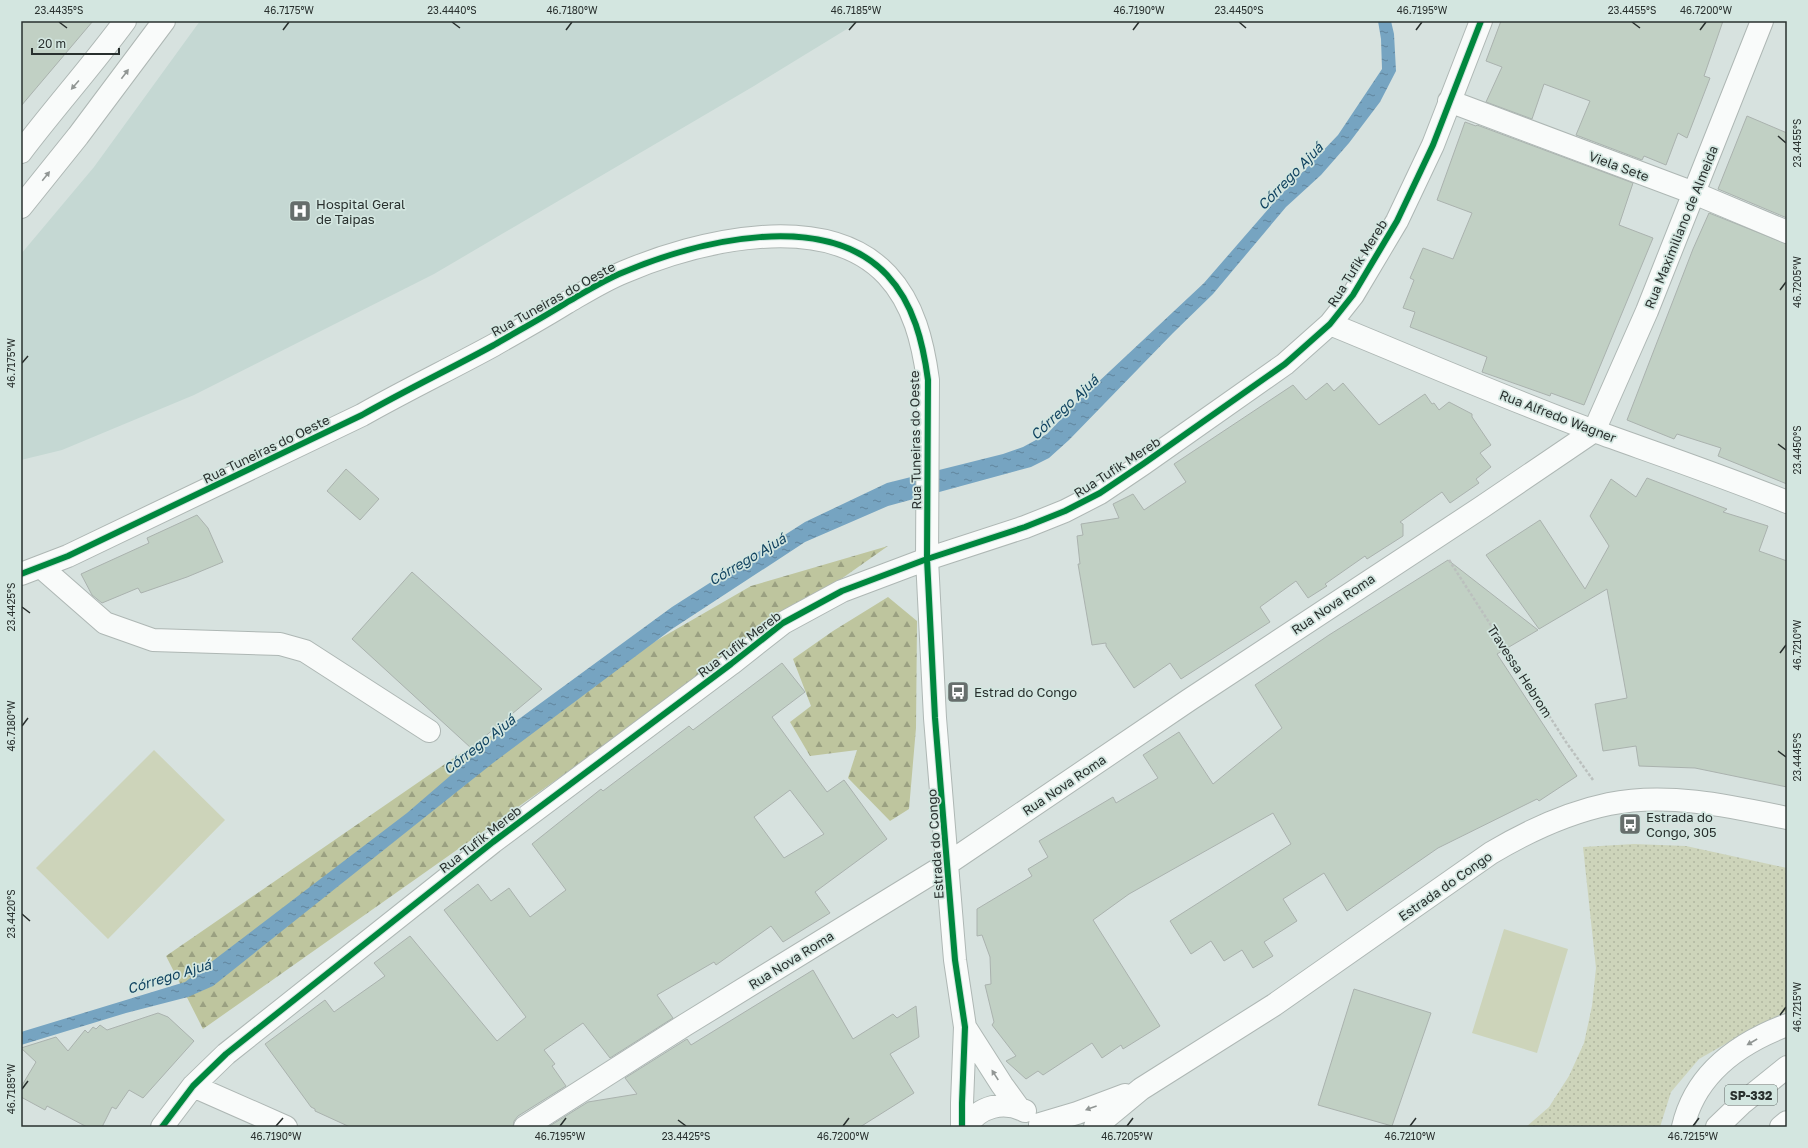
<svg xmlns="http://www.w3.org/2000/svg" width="1808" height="1148" viewBox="0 0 1808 1148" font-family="'Golos Text',sans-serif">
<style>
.built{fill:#c5d8d3}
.green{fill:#cdd4ba}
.forest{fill:url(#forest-firs)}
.park{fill:url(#park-dots)}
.water{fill:url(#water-ripples)}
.building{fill:#c1d0c4;stroke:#aab2ae;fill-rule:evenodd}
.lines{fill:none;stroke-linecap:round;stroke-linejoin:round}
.minor-casing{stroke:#aeb7b4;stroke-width:24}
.major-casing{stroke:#aeb7b4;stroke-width:24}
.path{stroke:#bbc0be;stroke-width:2.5;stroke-dasharray:3 2;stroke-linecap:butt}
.minor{stroke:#f9fbfa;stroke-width:22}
.major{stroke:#f9fbfa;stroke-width:22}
.cycleway-casing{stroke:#d3e6e0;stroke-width:8}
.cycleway{stroke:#00873e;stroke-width:6}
.oneway{fill:#919694}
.ticks{fill:none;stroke:#29302e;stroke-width:1.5}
.labels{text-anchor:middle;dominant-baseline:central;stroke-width:3.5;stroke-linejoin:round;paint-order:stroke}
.shield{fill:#d3e6e0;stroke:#5c6763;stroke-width:1}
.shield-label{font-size:12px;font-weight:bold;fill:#29302e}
.street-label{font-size:13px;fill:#29302e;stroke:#d3e6e0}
.poi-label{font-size:13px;fill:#29302e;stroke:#d3e6e0;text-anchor:start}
.water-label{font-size:14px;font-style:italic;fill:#114360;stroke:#d3e6e0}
.neatline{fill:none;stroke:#29302e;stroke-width:1.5}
.ticks-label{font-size:10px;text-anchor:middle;fill:#29302e}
</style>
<defs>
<pattern id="forest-firs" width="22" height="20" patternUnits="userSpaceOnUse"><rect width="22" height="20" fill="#bec59e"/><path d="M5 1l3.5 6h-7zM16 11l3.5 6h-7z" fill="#9aa081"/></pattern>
<pattern id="park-dots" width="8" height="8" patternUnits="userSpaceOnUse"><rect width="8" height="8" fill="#cdd4ba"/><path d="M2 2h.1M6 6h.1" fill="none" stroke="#b0b6a0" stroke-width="1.8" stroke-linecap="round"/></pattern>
<pattern id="water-ripples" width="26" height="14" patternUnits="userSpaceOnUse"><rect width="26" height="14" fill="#76a4c1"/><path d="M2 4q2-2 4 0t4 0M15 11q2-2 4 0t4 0" fill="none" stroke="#61869d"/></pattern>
</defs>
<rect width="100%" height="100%" fill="#d7e2df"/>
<path class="built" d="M200,21H860L754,86L434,274L194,395L62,450L21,460V254L94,167Z"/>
<path class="green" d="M154,750L225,820L108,939L36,868Z
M1504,929L1568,949L1537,1053L1472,1033Z"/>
<path class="forest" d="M888,546L203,1029L166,956L458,755L751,586Z
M888,597L917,621L916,728L909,809L890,821L848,778L857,750L810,756L790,722L811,706L793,659L833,631Z"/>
<path class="park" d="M1634,844L1686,846L1787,868V1011L1755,1027L1699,1059L1671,1092L1660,1127H1526L1549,1107L1569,1076L1584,1043L1592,1006L1596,968L1583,847Z"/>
<path class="water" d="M1378,21H1391L1394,34L1396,71L1380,102L1349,143L1321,175L1286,207L1213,294L1173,333L1069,440L1049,458L1031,467L888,506L805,542L672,629L493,763L213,986L188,997L126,1013L21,1045V1032L185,982L407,813L501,732L672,607L805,522L887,483L1003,454L1023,447L1047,434L1079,400L1204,283L1277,199L1338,135L1382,69L1381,39Z"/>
<path class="building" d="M21,21H93L21,106Z
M1501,21H1723L1704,76L1710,78L1687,138L1678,133L1666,165L1644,156L1642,160L1576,135L1590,101L1544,84L1532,119L1486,102L1502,67L1486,61Z
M1747,116L1787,133V218L1718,189Z
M1465,122L1476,126L1477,125L1633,183L1619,225L1653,238L1584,405L1551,393L1550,396L1482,372L1487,357L1410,327L1415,312L1403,308L1414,280L1410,278L1423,248L1453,259L1472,213L1437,200Z
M1709,213L1787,244V484L1718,456L1721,448L1677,434L1674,439L1627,420L1693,249Z
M1327,383L1334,391L1343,383L1379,425L1425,394L1432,404L1434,403L1439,410L1449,402L1472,414V417L1491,445L1480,453L1491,467L1476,479L1479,483L1450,503L1442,492L1400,522L1403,524V536L1367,559L1365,556L1325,584L1327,586L1308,598L1296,581L1260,607L1270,622L1181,679L1170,663L1134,688L1106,646V643L1092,645L1078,564H1080L1077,536L1083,535L1081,524L1119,518L1113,504L1133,494L1144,510L1186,482L1174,464L1293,385L1306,400Z
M346,469L379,499L360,520L327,491Z
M1647,478L1727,509L1723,512L1768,526L1759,551L1787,561V787L1695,768L1639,766L1636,746L1603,751L1595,704L1627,698L1607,589L1539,629L1486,555L1540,520L1585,589L1609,546L1590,516L1611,479L1636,497Z
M197,515L208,528L223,562L187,577L141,593L138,588L102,603L92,595L81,574L149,543L147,538Z
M1448,560L1538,630L1497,654L1577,776L1539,801L1537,799L1438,848L1347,911L1324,873L1283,899L1297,921L1264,942L1273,956L1253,968L1242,950L1224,961L1211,941L1191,954L1170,921L1291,844L1273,813L1129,894L1093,920L1160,1026L1123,1049L1121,1045L1102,1058L1092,1043L1043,1075L1038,1071L1026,1079L1006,1061L1016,1056L992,1025L994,1022L985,985L991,984L990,957L982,935L977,936V909L1032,876L1028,869L1048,857L1039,841L1113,797L1116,803L1158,778L1143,755L1179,732L1213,784L1282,728L1255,685L1329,635Z
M412,572L542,689L471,748L352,639Z
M782,663L805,692L772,717L827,792L844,780L887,839L815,892L830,913L783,942L771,926L716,965L714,962L657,995L673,1018L610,1058L583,1023L544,1050L555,1064L552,1066L566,1086L518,1116L514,1121L513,1127H350L315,1111V1109L311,1107L265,1044L325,1000L334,1012L385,976L374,963L410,936L497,1041L526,1017L444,910L478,884L491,901L509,888L530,917L566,890L532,844L601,789L603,791L689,726L693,730ZM790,790L824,834L784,858L754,817Z
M813,970L853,1039L893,1014L897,1018L916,1006L919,1037L890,1054L914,1093L860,1127H548L588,1102L637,1094L625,1078L687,1039L691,1045Z
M1354,989L1431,1013L1392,1126L1318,1105Z
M158,1013L168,1017L194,1041L143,1098L129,1090L116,1109L112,1107L102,1127H87L47,1106L45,1110L21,1097V1087L36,1062L21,1048L56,1037L68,1051L85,1030L88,1033L93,1027L96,1029L100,1025L107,1030Z"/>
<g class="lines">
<g class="minor-casing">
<path id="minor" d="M1449,101L1694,193L1787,232
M1330,324C1418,360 1505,398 1594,431C1658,454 1723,476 1787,502
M41,567L105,623L153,640L280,644L305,651L429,731
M21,574L68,556L362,415C406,390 450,369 494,345C518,331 542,318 566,303C585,292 604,280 624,272C697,241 825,209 887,275C914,304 923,343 928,380L927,559L935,718L947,864L955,960L965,1027L962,1103V1127
M965,1027L1002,1085L1018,1107
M193,1086L286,1127
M1040,1124L1077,1113L1125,1095
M162,1127L193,1086L226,1054L493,842L731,664L783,623L842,591L927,559L1025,527L1065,511L1100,493L1143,464L1285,364L1330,324L1353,295L1397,221L1433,145L1481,21
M525,1127L685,1025L947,864L1189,700L1482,507L1594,431L1647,311L1762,21
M966,1127C979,1106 1004,1100 1025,1111
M1095,1127L1141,1089L1274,1005L1491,853C1528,831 1566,813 1609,804C1667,792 1730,806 1787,818"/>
</g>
<g class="major-casing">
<path id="major" d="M21,152C55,107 92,66 125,21
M21,207L78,136L164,21
M1683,1127C1695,1074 1739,1043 1787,1025
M1717,1127L1741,1104L1787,1067
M1781,1127L1787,1122"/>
</g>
<path class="path" d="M1449,560L1566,742L1593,780"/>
<use href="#minor" class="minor"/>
<use href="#major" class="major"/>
<g class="cycleway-casing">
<path id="cycleway" d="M21,574L68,556L362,415C406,390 450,369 494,345C518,331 542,318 566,303C585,292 604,280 624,272C697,241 825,209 887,275C914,304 923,343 928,380L927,559L935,718L947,864L955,960L965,1027L962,1103V1127
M162,1127L193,1086L226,1054L493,842L731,664L783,623L842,591L927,559L1025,527L1065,511L1100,493L1143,464L1285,364L1330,324L1353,295L1397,221L1433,145L1481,21"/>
</g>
<use href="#cycleway" class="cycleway"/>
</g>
<defs><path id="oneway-solid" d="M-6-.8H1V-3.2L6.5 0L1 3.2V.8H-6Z"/></defs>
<g class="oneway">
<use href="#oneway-solid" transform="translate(125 74) rotate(-53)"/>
<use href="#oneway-solid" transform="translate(75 85) rotate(131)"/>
<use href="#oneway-solid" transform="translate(46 176) rotate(-51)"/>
<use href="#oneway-solid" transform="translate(1752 1042) rotate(150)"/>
<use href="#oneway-solid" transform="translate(995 1075) rotate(-123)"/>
<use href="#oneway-solid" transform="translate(1091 1108) rotate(160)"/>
</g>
<path class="ticks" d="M59,22L67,28M452,22L460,28M1239,22L1246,28M1632,22L1640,28M283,30L289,22M566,30L572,22M849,30L856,22M1133,30L1139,22M1416,30L1422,22M1700,30L1706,22M1778,136L1786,143M1780,290L1786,282M22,363L28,356M1778,444L1786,450M22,607L30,613M1780,653L1786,645M22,726L28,718M1778,751L1786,757M22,914L30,921M1780,1015L1786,1007M22,1089L28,1081M678,1120L686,1126M276,1126L283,1118M560,1126L566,1118M843,1126L849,1118M1127,1126L1133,1118M1410,1126L1416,1118M1693,1126L1699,1118"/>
<defs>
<g id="hospital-square" transform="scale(1.15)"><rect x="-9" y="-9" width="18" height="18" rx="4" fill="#666e6c" stroke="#d3e6e0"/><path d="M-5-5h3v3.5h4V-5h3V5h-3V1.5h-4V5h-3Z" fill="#fff"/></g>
<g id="bus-square" transform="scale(1.15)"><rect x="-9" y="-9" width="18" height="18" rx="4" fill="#666e6c" stroke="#d3e6e0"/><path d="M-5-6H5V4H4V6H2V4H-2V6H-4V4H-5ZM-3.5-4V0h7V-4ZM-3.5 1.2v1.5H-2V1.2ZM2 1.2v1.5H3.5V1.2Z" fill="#fff"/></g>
</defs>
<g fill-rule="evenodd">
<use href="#hospital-square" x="300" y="211"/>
<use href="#bus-square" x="958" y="692"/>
<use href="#bus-square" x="1630" y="824"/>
</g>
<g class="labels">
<rect class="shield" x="1725" y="1085" width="52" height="20" rx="3"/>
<g class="shield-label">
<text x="1751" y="1095">SP-332</text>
</g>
<g class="street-label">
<text transform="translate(1619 166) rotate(20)">Viela Sete</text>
<text transform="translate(1681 227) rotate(-68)">Rua Maximiliano de Almeida</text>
<text transform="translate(1357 263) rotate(-58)">Rua Tufik Mereb</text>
<text transform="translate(553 299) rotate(-29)">Rua Tuneiras do Oeste</text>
<text transform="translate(1558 416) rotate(21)">Rua Alfredo Wagner</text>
<text transform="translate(915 440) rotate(-91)">Rua Tuneiras do Oeste</text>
<text transform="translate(266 449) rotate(-26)">Rua Tuneiras do Oeste</text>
<text transform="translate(1117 467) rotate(-33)">Rua Tufik Mereb</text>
<text transform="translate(1333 604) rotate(-34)">Rua Nova Roma</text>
<text transform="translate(739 644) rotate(-37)">Rua Tufik Mereb</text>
<text transform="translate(1520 671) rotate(57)">Travessa Hebrom</text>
<text transform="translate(1064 785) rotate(-34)">Rua Nova Roma</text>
<text transform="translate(480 839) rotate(-38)">Rua Tufik Mereb</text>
<text transform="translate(935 844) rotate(-94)">Estrada do Congo</text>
<text transform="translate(1445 886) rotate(-35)">Estrada do Congo</text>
<text transform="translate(791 960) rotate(-32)">Rua Nova Roma</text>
</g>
<g class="poi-label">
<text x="316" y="204">Hospital Geral<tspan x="316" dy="15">de Taipas</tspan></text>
<text x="974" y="692">Estrad do Congo</text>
<text x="1646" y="817">Estrada do<tspan x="1646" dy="15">Congo, 305</tspan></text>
</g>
<g class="water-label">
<text transform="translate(1290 176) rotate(-46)">Córrego Ajuá</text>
<text transform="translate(1064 407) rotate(-43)">Córrego Ajuá</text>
<text transform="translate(747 559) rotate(-31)">Córrego Ajuá</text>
<text transform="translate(479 744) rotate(-38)">Córrego Ajuá</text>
<text transform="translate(169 976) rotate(-17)">Córrego Ajuá</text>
</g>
</g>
<rect width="1808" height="1148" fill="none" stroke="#d3e6e0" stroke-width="44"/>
<path d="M32 48v6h87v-6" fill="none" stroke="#29302e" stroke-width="2"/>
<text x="38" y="48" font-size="12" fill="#29302e" stroke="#d3e6e0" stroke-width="3" paint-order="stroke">20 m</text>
<rect x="22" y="22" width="1764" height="1104" class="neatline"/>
<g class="ticks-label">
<text x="59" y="14">23.4435°S</text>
<text x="289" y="14">46.7175°W</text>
<text x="452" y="14">23.4440°S</text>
<text x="572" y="14">46.7180°W</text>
<text x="856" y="14">46.7185°W</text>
<text x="1139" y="14">46.7190°W</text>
<text x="1239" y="14">23.4450°S</text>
<text x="1422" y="14">46.7195°W</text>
<text x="1632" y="14">23.4455°S</text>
<text x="1706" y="14">46.7200°W</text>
<text transform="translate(1797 143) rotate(-90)" y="4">23.4455°S</text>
<text transform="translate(1797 282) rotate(-90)" y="4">46.7205°W</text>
<text transform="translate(11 363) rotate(-90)" y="4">46.7175°W</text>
<text transform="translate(1797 450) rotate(-90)" y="4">23.4450°S</text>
<text transform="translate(11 607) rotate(-90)" y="4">23.4425°S</text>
<text transform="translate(1797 645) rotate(-90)" y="4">46.7210°W</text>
<text transform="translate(11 726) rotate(-90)" y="4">46.7180°W</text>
<text transform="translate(1797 757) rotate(-90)" y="4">23.4445°S</text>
<text transform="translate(11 914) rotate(-90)" y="4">23.4420°S</text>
<text transform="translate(1797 1007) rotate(-90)" y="4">46.7215°W</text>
<text transform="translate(11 1089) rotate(-90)" y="4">46.7185°W</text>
<text x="276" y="1140">46.7190°W</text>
<text x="560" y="1140">46.7195°W</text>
<text x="686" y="1140">23.4425°S</text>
<text x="843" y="1140">46.7200°W</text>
<text x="1127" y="1140">46.7205°W</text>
<text x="1410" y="1140">46.7210°W</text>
<text x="1693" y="1140">46.7215°W</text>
</g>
</svg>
